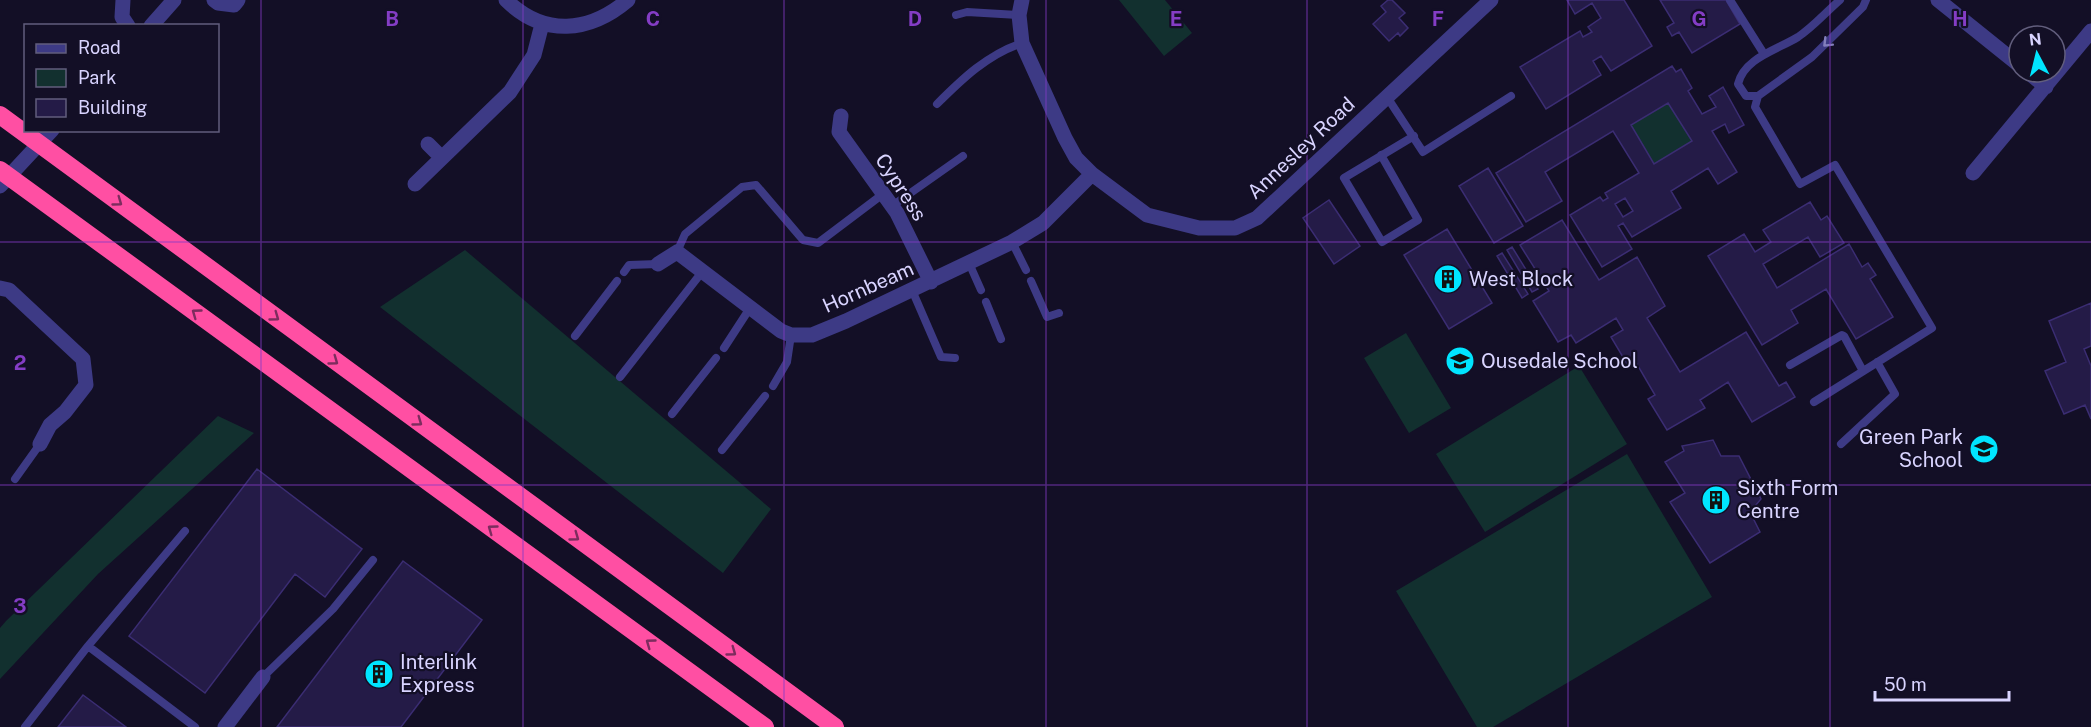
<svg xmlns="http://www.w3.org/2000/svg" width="2091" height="727" viewBox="0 0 2091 727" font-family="'Public Sans',sans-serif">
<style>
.green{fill:#12302f}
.building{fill:#241b47;stroke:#3b2d73;stroke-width:1.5;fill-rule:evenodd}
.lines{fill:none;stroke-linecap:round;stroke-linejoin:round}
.service{stroke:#3d3a85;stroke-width:8}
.minor{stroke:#3d3a85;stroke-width:15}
.tertiary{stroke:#3d3a85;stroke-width:15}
.motorway{stroke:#ff4fa3;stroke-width:18}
.oneway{stroke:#837fbc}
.oneway2{stroke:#7d2c5e}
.grid{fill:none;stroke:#843dc5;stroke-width:1.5;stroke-opacity:0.55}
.labels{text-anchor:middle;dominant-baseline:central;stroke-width:4.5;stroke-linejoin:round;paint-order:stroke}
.street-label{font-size:20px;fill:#d9d4ff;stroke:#130f26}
.poi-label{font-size:20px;fill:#d9d4ff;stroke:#130f26;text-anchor:start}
.grid-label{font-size:20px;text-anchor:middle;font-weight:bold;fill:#843dc5;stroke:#130f26;stroke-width:4.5;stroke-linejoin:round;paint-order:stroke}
</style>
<rect width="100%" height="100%" fill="#130f26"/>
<path class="green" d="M1119,0H1165L1192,33L1164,56Z
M1668,103L1692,141L1654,164L1631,125Z
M465,250L771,509L723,573L380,307Z
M1406,333L1451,408L1409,433L1364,358Z
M1579,366L1627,444L1485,532L1436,454Z
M218,416L254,433L98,574L0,679V628L6,621Z
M1627,454L1712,597L1493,727H1477L1396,591Z"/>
<path class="building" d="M1388,0H1392L1405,13L1399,18L1408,28L1400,36L1398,33L1389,41L1373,24L1386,12L1381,6Z
M1567,0H1624L1652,46L1611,71L1601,56L1593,61L1601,75L1546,109L1520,67L1580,31L1583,37L1592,32L1588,27L1601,18L1592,3L1575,14Z
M1660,0H1726L1740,24L1692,53L1679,32L1672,36L1667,27L1674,23Z
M1672,66L1676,72L1681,69L1692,88L1688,91L1702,114L1716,107L1709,96L1723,87L1744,125L1729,133L1725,124L1712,131L1737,172L1718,184L1708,168L1671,191L1681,208L1632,237L1623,223L1618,226L1632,249L1602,267L1570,215L1600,197L1603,201L1608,198L1605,193L1639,173L1613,131L1545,172L1562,201L1526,222L1496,173ZM1668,103L1692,141L1654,164L1631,125ZM1625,198L1633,211L1623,217L1615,204Z
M1488,168L1523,226L1494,243L1459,186Z
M1329,200L1360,246L1334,264L1303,218Z
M1810,202L1821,220L1827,216L1844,243L1820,257L1808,237L1763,264L1777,288L1849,244L1862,267L1868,263L1876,275L1870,279L1893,317L1856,339L1826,289L1791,310L1798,323L1762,345L1708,256L1744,234L1755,252L1771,242L1763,230Z
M1562,220L1599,280L1637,257L1665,306L1647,318L1680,372L1746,332L1779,386L1786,382L1795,397L1752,422L1728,382L1700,400L1705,408L1667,430L1648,399L1655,395L1634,359L1627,364L1611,337L1623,330L1616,318L1576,343L1571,335L1558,342L1533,301L1549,291L1520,245Z
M1447,229L1492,303L1449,329L1404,255Z
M1512,247L1538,289L1532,292L1507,250Z
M1502,253L1528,294L1522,298L1497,256Z
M2091,303V346L2084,349L2091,366V419L2085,405L2064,414L2045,371L2066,362L2049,321Z
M1713,440L1721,456H1739L1761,499L1750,512L1760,532L1710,563L1670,502L1685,493L1665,462L1684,451L1682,446Z
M257,469L362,549L325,597L295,574L205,693L129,636Z
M403,561L482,620L401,727H277Z
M83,695L126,727H58Z"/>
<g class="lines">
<path class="service" d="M1730,0L1764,54
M1840,0C1826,12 1813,27 1798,37C1777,50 1744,58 1738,84L1746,96H1758L1812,57L1863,7L1866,0
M956,15L967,12L1019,15
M1758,96L1755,107L1800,184L1835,165L1932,328L1814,402
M1387,97L1423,152L1511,96
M937,104C962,79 988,54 1022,43
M1381,155L1418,220L1382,242L1344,178C1367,164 1391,150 1414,136
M892,206L963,156
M1012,242L1026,270
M677,252L685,234L742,187L756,185L803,240L818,243L883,194
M969,263L981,290
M624,272L629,265L658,264
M1031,281L1047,317L1059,313
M912,290L941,357L955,358
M986,302L1001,339
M575,336L617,281
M724,348L750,308
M1790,365L1842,335L1844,336L1863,371
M620,377L702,272
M773,386L787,362L791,335
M672,414L716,358
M1841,444L1895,394L1877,362
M722,450L765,396
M15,479L40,444
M185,531L88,646L195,727
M263,677L333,609L373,560
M25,727L88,646"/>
<path class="minor" d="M123,0L122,17L128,26
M214,0L218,3L234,5L238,0
M506,0C544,37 589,33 628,0
M1022,0L1019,15L1022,43L1065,138L1076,158L1092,174L1147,215L1199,228H1235L1257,218L1491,0
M1938,0L2019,65
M2028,72L2046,87
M841,116L839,132L897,213L931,282
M428,144L441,157
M1973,173L2091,31
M415,184L510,92L534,55L542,24
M658,264L677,252L781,331L791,335H812L846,321L1012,242L1043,223L1092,174
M0,288L9,290L83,359L86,385L65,412L50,425L40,444
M225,727L263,677"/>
<path class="tertiary" d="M151,26L174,0
M0,186L52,130"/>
<path class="motorway" d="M0,115L835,727
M0,170L765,727"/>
</g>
<defs><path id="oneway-chevron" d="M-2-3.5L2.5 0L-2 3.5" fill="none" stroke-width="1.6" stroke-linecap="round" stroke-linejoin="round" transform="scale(1.5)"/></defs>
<use class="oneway" href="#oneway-chevron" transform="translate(1827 43) rotate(135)"/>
<g class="oneway2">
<use href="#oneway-chevron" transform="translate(118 202) rotate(36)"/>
<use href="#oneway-chevron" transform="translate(196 313) rotate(-144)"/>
<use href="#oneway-chevron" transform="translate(275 317) rotate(36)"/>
<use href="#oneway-chevron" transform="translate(334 361) rotate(36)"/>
<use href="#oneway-chevron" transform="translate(418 422) rotate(36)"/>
<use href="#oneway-chevron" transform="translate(492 529) rotate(-144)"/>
<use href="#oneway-chevron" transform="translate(575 537) rotate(36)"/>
<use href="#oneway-chevron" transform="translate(650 643) rotate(-144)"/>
<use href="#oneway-chevron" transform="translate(732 652) rotate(36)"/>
</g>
<path class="grid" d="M261,0V727M523,0V727M784,0V727M1046,0V727M1307,0V727M1568,0V727M1830,0V727M0,242H2091M0,485H2091"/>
<defs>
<g id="building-disc" transform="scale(1.5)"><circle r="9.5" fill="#00e5ff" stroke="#130f26"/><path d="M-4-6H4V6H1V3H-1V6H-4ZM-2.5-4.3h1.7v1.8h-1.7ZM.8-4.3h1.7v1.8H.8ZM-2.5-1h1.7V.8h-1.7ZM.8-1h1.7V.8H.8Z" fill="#111"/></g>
<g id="school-disc" transform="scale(1.5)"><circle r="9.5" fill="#00e5ff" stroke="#130f26"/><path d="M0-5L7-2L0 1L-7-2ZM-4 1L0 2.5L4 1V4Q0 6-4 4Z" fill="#111"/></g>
</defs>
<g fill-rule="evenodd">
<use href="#building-disc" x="1448" y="279"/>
<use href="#school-disc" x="1460" y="361"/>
<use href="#school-disc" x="1984" y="449"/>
<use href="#building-disc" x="1716" y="500"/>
<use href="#building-disc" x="379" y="674"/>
</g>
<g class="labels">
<g class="street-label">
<text transform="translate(1301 148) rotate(-43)">Annesley Road</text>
<text transform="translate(901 187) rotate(57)">Cypress</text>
<text transform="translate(868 287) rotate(-24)">Hornbeam</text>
</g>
<g class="poi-label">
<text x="1469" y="279">West Block</text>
<text x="1481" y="361">Ousedale School</text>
<text x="1963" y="437" text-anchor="end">Green Park<tspan x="1963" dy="23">School</tspan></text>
<text x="1737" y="488">Sixth Form<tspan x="1737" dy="23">Centre</tspan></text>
<text x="400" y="662">Interlink<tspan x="400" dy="23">Express</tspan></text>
</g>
</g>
<g class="grid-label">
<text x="392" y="26">B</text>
<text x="653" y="26">C</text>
<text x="915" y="26">D</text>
<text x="1176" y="26">E</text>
<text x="1438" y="26">F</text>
<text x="1699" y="26">G</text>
<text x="1960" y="26">H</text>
<text x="20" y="370">2</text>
<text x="20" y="613">3</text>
</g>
<rect x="24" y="24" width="195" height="108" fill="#130f26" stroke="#625e7d" stroke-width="1.5"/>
<rect x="36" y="44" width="30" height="9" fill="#3d3a85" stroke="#625e7d" stroke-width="1.5"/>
<text x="78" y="54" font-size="18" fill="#d9d4ff">Road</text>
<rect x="36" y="69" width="30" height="18" fill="#12302f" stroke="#625e7d" stroke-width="1.5"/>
<text x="78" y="84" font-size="18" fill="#d9d4ff">Park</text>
<rect x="36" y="99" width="30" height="18" fill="#241b47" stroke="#625e7d" stroke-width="1.5"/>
<text x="78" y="114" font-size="18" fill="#d9d4ff">Building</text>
<g transform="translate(2037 54) rotate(353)"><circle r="28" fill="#130f26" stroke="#625e7d" stroke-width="1.5"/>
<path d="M0-4.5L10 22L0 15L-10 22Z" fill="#00e5ff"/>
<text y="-9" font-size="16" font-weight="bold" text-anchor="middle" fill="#d9d4ff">N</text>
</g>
<path d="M1875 691v9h134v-9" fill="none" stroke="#d9d4ff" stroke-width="3"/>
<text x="1884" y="691" font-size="18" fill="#d9d4ff" stroke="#130f26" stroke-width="4.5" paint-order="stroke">50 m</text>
</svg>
